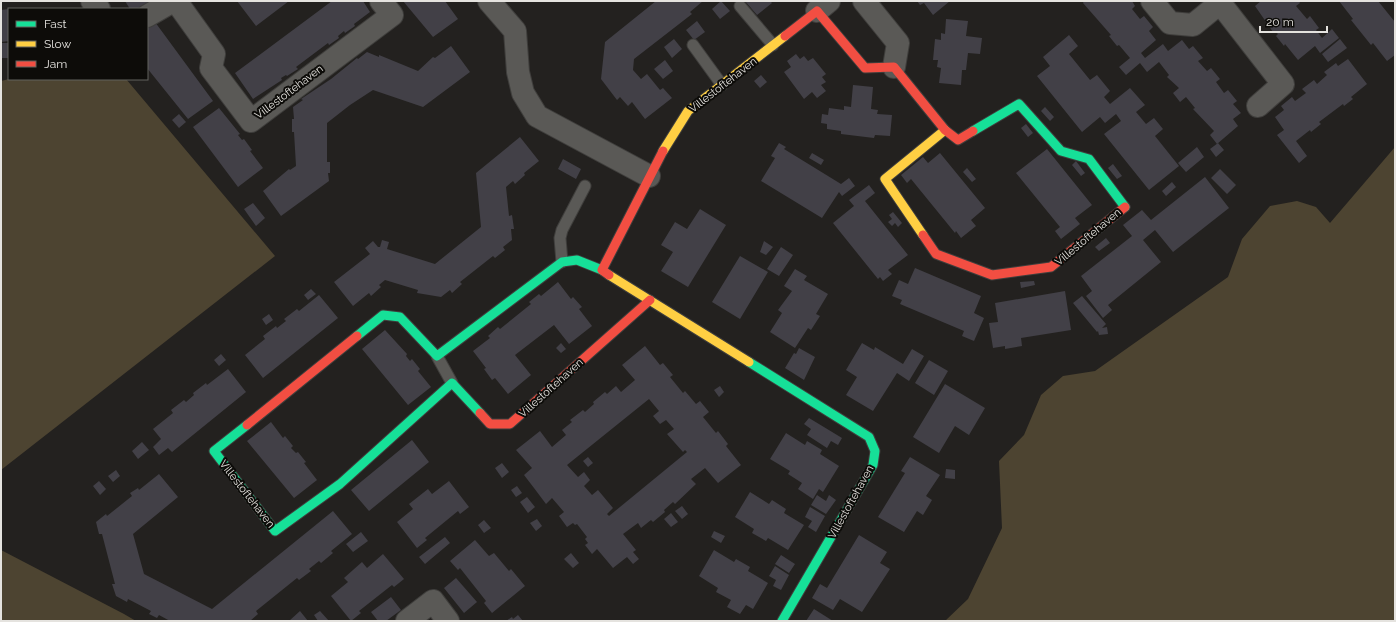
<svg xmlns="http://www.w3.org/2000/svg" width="1396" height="622" viewBox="0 0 1396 622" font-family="Raleway,sans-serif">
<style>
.green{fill:#4d4431}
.building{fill:#424047;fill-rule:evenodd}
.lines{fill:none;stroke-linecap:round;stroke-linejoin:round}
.lane-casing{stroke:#3f3e3c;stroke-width:13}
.street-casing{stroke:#3f3e3c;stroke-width:24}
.fast-casing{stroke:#3f3e3c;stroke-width:11}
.slow-casing{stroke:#3f3e3c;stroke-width:11}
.jam-casing{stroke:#3f3e3c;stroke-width:11}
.lane{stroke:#5a5956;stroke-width:11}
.street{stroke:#5a5956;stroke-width:22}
.fast{stroke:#16e098;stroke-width:9}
.slow{stroke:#ffcf43;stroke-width:9}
.jam{stroke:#f24e42;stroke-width:9}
.labels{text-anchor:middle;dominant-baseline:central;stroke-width:4;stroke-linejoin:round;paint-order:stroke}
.street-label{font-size:11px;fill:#e5e3df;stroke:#0d0c09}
</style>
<rect width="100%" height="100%" fill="#23211f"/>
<path class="green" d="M9,79H126L275,256L1,470V81Z
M1395,147V621H945L968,599L1002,528L999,461L1024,435L1041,395L1063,376L1095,371L1228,277L1242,239L1270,206L1297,201L1316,207L1330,223Z
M1,550L124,614L136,621H1Z"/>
<path class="building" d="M125,1H153L142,9H130Z
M237,1H289L256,26Z
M332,1H363L370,12L354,24L355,26L345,33L344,31L338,36L339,38L329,45L328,43L296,67L298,69L287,76L286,75L281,78L282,80L253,99L235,73Z
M403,1H445L458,19L433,37Z
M656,1H703L690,12L692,14L634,59L633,70L641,79L647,74L660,90L663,88L672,98L645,119L632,102L628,106L620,97L617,100L601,79L605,42Z
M721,1L730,11L720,19L712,9Z
M745,1H770L772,3L757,15Z
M917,1H950L933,15L924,3L920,5Z
M1084,1H1132L1135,6L1132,9L1140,19L1144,16L1153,27L1149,31L1156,40L1141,53L1145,58L1163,44L1168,51L1182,40L1189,49L1193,46L1203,58L1198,61L1207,71L1211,68L1220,79L1216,82L1224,93L1228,90L1237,101L1233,104L1241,113L1233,119L1238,126L1217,144L1210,135L1214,131L1193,109L1195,108L1186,97L1180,102L1173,93L1179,88L1167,77L1169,75L1159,62L1147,72L1140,63L1126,75L1119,67L1130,58L1119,45L1117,46L1109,36L1111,35L1083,3Z
M1261,1H1299L1300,3L1296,6L1307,19L1310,16L1319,28L1316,30L1322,38L1332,29L1339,38L1320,53L1315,46L1298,60L1285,44L1284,46L1276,36L1278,34L1275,31L1273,32L1255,6Z
M1339,1H1378L1395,22V55L1387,61L1373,43L1371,45L1351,20L1353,19Z
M9,9V41L1,42V10Z
M946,19L968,21L966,36L982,38L980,54L968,53L966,70H962L961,85L939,83L941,68L937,67L938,60H933L935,39L941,40V33L945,34Z
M697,21L705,32L694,40L686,30Z
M155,22L213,101L188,119L147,68V28Z
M1069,35L1078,46L1069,54L1090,80L1097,75L1110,91L1104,97L1110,104L1130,88L1145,105L1136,112L1146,124L1154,118L1163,129L1155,136L1179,166L1149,190L1104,134L1121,121L1116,114L1105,123L1100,117L1082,132L1037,76L1050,66L1043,57Z
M674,39L682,49L672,58L664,47Z
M1340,39L1347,48L1328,62L1322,54Z
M1,43H9V58H2Z
M451,46L470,72L423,107L373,90L350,105L327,123V162H330V173H328L329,181L281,216L263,191L289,169L290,170L296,166L294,132H292V119H294L293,107L303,100L301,99L331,79L357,58L358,59L367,52L379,57V55L418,71L433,57L435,58Z
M796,54L800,59L804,56L808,61L813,58L826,74L822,77L826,82L821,85L826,91L817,98L812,92L804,99L784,72L791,67L787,61Z
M1348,59L1367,84L1351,97L1353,99L1344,106L1343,104L1319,122L1321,124L1311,132L1310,130L1296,141L1307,156L1299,163L1277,135L1284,130L1275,117L1284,110L1281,106L1292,97L1295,101L1306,93L1302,89L1314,80L1317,84L1327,75L1324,72L1336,63L1338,66Z
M665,60L673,71L663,79L654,69Z
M761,75L767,82L760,88L754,81Z
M853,85L873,87L871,109L878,110L877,114L892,115L890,136L875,135L874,138L841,134V131L827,129V124L821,123L822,114L828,115L829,108L844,110V106L851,107Z
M1045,107L1054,117L1050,121L1041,111Z
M219,108L240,134L238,135L242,140L244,139L252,150L250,151L263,168L238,187L193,127Z
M179,114L186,122L179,128L172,120Z
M1026,124L1033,133L1028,137L1021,128Z
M520,137L539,161L524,173L525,175L515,184L513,181L506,187L509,216L512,215L514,229H511L512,240L503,247L505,250L495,258L493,256L460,282L462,284L452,293L450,290L441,297L417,293L418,290L385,280L379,285L381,287L371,296L369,293L353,306L334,282L370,254L365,248L373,241L378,247H380L382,240L389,242L387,249L435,264L481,227L476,173Z
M779,143L786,147L784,149L841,184L849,178L855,186L842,196L839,192L822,218L761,181L775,158L771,156Z
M1218,143L1224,150L1216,157L1210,149Z
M1197,147L1204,157L1186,172L1178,163Z
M1047,149L1092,205L1075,218L1080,224L1061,239L1055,231L1060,227L1016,173Z
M812,153L824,160L821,165L809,158Z
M940,153L985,208L971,220L976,226L961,238L956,231L955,233L911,179L907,183L901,175L923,157L928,163Z
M563,159L581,169L576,179L558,169Z
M1076,161L1085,173L1081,176L1072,165Z
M1113,164L1122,176L1117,179L1108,168Z
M967,168L976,179L972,182L963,172Z
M1220,169L1236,185L1227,194L1211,178Z
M1205,177L1229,208L1173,252L1155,230L1143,240L1161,262L1108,305L1112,310L1103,318L1086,296L1092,291L1081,276L1132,236L1123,225L1142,210L1151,220Z
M1172,182L1176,187L1166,196L1162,191Z
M869,185L875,193L865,201L908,255L888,270L892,274L883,281L880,277L878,279L833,223L854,206L849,200Z
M253,203L265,218L256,226L244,209Z
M700,209L726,225L688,287L661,271L673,252L661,245L675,222L687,229Z
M893,212L902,223L898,227L895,223L892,226L888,222L892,219L889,215Z
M1106,238L1110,243L1099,251L1095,247Z
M764,241L773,247L766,255L760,252Z
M781,247L793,255L779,276L767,269Z
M740,256L768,272L740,319L712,302Z
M915,268L981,296L974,313L984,318L974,341L962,336L964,331L900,304L902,300L892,296L899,280L908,284Z
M795,269L807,276L804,280L828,294L816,314L820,316L811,330L808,328L795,348L770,332L782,313L778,310L792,291L784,286Z
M1034,281L1035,285L1021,288L1020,282Z
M558,282L571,299L573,297L582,307L579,309L592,326L569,344L554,325L515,355L531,375L508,394L495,378L492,380L484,369L486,368L473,351L490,338L488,336L498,327L500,329L531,304L529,302L539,294L541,296Z
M311,289L316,294L308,300L304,295Z
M1065,291L1071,330L1021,338L1022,346L1005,349V346L993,348L989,323L998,322L995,303Z
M319,295L338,318L263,378L245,355L265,339L263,336L276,326L277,328L286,321L284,319L297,309L299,311Z
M1082,296L1106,324L1102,328L1107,327L1108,334L1099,335L1098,331L1097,332L1073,303Z
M269,314L273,320L266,325L262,319Z
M385,330L407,354L406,356L410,361L412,359L420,369L418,371L431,387L408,405L362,349Z
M561,343L566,349L561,353L556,348Z
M862,343L874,350L875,347L903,364L912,349L924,356L909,381L897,373L873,411L846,395L857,377L846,370Z
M645,346L660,365L663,363L673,375L670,377L683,393L685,391L696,404L700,401L709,412L703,417L716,433L718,431L728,444L726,446L741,465L718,483L705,468L691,479L696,484L675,504L673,502L664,510L665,512L653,522L651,520L641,528L638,523L623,534L636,550L633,552L639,559L633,564L627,557L613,568L597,549L592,554L585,545L588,543L585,539L587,537L577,524L575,525L573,523L567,527L559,516L564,512L552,498L546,504L534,488L524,475L532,468L516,450L540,431L552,447L566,435L562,430L572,422L570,420L583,410L585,412L594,404L593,402L605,392L607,394L616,386L621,392L635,380L622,365ZM649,399L659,411L653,416L660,424L666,420L674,429L667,434L683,452L685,450L687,452L609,516L607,514L613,508L598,490L592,495L584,486L590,480L584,472L578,477L567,465Z
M799,348L815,357L804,380L785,368L794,353L796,354Z
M221,354L226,360L219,366L214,360Z
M929,360L948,371L934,395L915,383Z
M228,369L246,392L172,452L168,448L159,455L153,447L161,439L153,429L173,413L171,410L184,400L186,402L194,395L193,393L206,383L207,385Z
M945,384L985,408L969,435L955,426L939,453L913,437Z
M720,386L724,392L719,397L714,390Z
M809,418L842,438L838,445L831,441L827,448L807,435L811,429L804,424Z
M271,422L283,438L285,436L293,446L291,448L296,453L298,452L306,462L304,463L317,480L294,498L247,441Z
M786,433L805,445L807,441L822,450L820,454L839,466L823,492L819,489L813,499L798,489L802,483L788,474L790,471L770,459Z
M412,440L429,462L369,511L351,490Z
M142,442L149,450L138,459L132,451Z
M588,457L593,463L588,467L583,461Z
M910,457L940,475L926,496L932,500L923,515L917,511L904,532L878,517L905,473L901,471Z
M502,463L509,472L502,478L495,468Z
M946,469L955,470V479L945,478Z
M116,470L120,476L113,482L108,476Z
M159,474L178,497L133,534L144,574L212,609L333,511L352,534L331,551L333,553L321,563L319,561L309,569L311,571L299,580L297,578L256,611L258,614L250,621H170L159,615L157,618L149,614L151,611L128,599L127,602L116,596L112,584H115L102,534H99L96,522L106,514L107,516L132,496L130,493L138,488L139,490Z
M99,481L106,489L100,495L93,486Z
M449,481L469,507L460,514L458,511L425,538L427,540L417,548L397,522L413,509L409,504L428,489L432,494Z
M517,486L522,493L516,497L511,490Z
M750,492L769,504L772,500L786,509L784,513L804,525L788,550L768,538L766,541L752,533L754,529L735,517Z
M817,495L826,501L829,495L836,500L826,514L811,505Z
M527,497L535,507L528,513L520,502Z
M682,506L688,514L682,519L675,511Z
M810,507L825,516L816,532L808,527L812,521L805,517Z
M671,513L678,522L671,527L664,519Z
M537,519L542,526L536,531L530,523Z
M484,520L491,528L484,533L478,525Z
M714,531L725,536L721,543L711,537Z
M361,532L368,541L353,552L346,544Z
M859,535L887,552L880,563L890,569L862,612L840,599L833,610L812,598L820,584L827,588Z
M445,537L450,543L425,564L419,557Z
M475,540L489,556L494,553L509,571L511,569L525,586L492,613L484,603L486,601L460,568L458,570L450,561Z
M714,550L734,562L736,559L750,567L748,571L768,583L753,609L746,605L740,614L727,607L731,600L716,592L718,588L699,576Z
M571,553L579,563L573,568L564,559Z
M383,554L404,579L394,587L392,585L359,611L361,613L351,621L331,596L348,582L344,578L362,562L367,568Z
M781,555L795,564L789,573L775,564Z
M775,566L789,575L781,590L773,586L776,580L769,576Z
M456,578L477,602L464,613L444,588Z
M391,597L401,610L386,621H378L371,612Z
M814,609L833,621H806Z
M300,611L308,621H289Z
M320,611L329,621H318L314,615Z
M518,615L523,621H506L512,617L513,619Z"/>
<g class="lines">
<g class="lane-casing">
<path id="lane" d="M740,6L773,45
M693,45L722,85
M562,262L560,238L562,230L585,186
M437,356L452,383"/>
</g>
<g class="street-casing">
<path id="street" d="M92,1L99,9
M176,1L214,54L211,68L251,121L392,15L381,1
M489,1L515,31L518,72L523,93L537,116L649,176
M864,1L898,43L894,67
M1152,1L1170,23L1193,25L1220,3L1218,1
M1220,3L1283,84L1258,106
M817,11L829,1
M147,16L173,1
M407,621L433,601L448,621"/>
</g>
<g class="fast-casing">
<path id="fast" d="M973,131L1019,104L1061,151L1089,159L1125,207
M357,336L383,315L400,317L437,356L562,262L577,260L602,270
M749,362L869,437L875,451L873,465L782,621
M247,425L214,451L275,531L340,484L452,383L480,413"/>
</g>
<g class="slow-casing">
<path id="slow" d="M663,151L688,111L785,36
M923,235L885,179L945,130
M609,275L749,362"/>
</g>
<g class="jam-casing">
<path id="jam" d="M785,36L817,11L865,68L894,67L945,130L958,140L973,131
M923,235L936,254L992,275L1051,267L1125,207
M609,275L602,270L663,151
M480,413L490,424H510L650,300
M247,425L357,336"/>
</g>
<use href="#lane" class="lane"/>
<use href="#street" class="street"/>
<use href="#fast" class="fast"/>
<use href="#slow" class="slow"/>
<use href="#jam" class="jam"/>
</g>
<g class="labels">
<g class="street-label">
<text transform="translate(723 85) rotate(-38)">Villestoftehaven</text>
<text transform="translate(289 92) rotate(-37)">Villestoftehaven</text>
<text transform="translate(1088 237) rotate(-40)">Villestoftehaven</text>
<text transform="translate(551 388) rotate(-42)">Villestoftehaven</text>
<text transform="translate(247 494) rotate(52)">Villestoftehaven</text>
<text transform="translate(851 502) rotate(-61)">Villestoftehaven</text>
</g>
</g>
<rect width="1396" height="622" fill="none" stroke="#e5e3df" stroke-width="4"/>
<rect x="8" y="8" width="140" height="72" fill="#0d0c09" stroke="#63625f"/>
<rect x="16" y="21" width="20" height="6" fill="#16e098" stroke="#63625f"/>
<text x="44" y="28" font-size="12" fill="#e5e3df">Fast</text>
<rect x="16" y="41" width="20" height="6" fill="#ffcf43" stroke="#63625f"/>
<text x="44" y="48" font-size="12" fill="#e5e3df">Slow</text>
<rect x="16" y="61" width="20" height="6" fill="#f24e42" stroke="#63625f"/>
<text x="44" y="68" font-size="12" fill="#e5e3df">Jam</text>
<path d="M1260 26v6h67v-6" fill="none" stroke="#e5e3df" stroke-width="2"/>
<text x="1266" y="26" font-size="12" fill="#e5e3df" stroke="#0d0c09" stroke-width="3" paint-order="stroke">20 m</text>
</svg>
